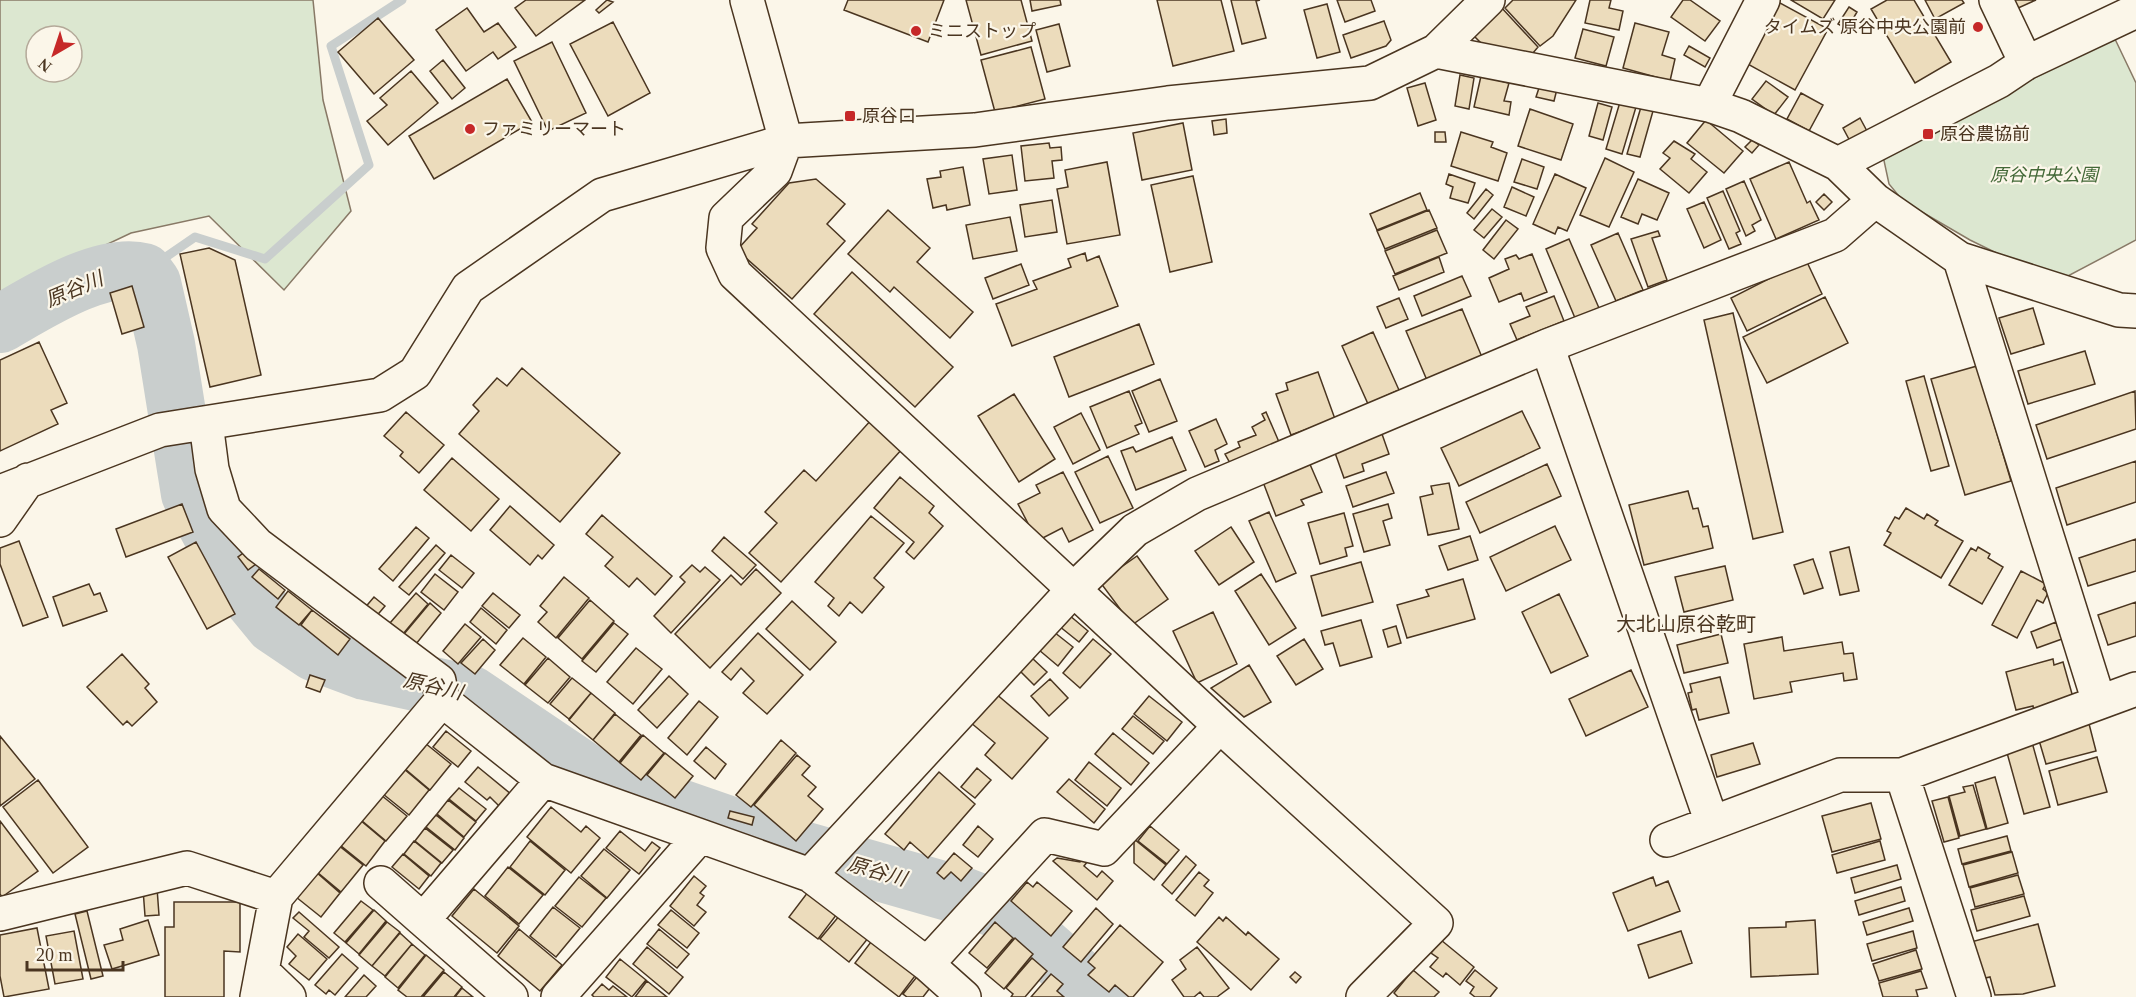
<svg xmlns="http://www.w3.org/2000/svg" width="2136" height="997" viewBox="0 0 2136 997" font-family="'Times New Roman','Noto Sans JP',serif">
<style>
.green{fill:#dce7d0;stroke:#887966;stroke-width:1.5;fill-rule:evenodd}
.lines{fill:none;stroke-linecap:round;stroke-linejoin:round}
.stream{stroke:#c9cecd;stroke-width:9}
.river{stroke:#c9cecd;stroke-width:58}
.building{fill:#ecdcbc;stroke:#4a3520;stroke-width:1.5}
.minor-casing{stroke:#4a3520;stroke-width:36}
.minor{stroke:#fbf6e9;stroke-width:33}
.poi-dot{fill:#c62828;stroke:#fbf6e9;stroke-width:2}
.labels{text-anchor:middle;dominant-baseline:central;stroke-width:4.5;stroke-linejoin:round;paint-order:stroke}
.poi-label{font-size:18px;fill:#4a3520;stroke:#fbf6e9;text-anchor:start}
.park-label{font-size:18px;font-style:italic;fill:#436837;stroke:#fbf6e9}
.water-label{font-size:20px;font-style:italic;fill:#4a3520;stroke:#fbf6e9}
.neighbourhood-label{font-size:20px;fill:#4a3520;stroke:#fbf6e9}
</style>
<rect width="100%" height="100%" fill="#fbf6e9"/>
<path class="green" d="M0,0H313L323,100L351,211L284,290L209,216L131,233L0,295ZM36,36H72V72H36Z
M2114,37L2136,83V240L2068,276L2019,264L1970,240L1903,201L1889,184L1883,156Z"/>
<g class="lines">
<path class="stream" d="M144,272L195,237L265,259L369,165L331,46L402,0"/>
<path class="river" d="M0,324C37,303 101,261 144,272L152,283L166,344L190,494L220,550L251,597L274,625L314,652L365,671L470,694L596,779L795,848L963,896L1004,912L1101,997"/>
</g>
<path class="building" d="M526,0H585L536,36L515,8Z
M607,0L613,2L599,13L596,10Z
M848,0H944L928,42L844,10Z
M966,0H1021L1032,41L981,55Z
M1030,0H1060L1061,5L1032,11Z
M1157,0H1221L1234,51L1173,66Z
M1231,0H1260L1256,1L1266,38L1242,44Z
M1337,0H1371L1375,11L1345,22Z
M1513,0H1576L1553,36L1540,46L1505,8Z
M1590,0H1611L1609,8L1623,11L1619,30L1585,23Z
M1683,0H1690L1720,21L1705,41L1671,17Z
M1791,0H1835L1823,19Z
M1887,0H1914L1951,62L1915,83L1871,9Z
M1925,0H1962L1964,3L1935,19Z
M2012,0H2036L2016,9Z
M1778,2L1828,29L1795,90L1744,62Z
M1327,4L1340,52L1317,58L1304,10Z
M1500,6L1538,47L1533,53L1482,44L1472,34Z
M1849,7L1857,12L1847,29L1838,24Z
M467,8L484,32L498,23L516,47L498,59L493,52L466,71L436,30Z
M378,18L414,60L374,94L338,52Z
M1384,21L1391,40L1386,46L1351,58L1343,35Z
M613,22L650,93L608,116L570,44Z
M1635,23L1669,32L1662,55L1675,59L1670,81L1623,68Z
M1059,24L1070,66L1047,72L1036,30Z
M1583,29L1614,37L1606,66L1575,58Z
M552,42L586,113L548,131L514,61Z
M1689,46L1710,58L1705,67L1684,55Z
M1031,47L1045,99L995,112L981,60Z
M443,60L465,88L452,99L430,71Z
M411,71L438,103L388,145L367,121L387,105L380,98Z
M1460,75L1474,78L1469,109L1455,106Z
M1481,76L1509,83L1504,101L1511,102L1509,115L1474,107Z
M507,79L532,122L434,179L409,136Z
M1766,81L1788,97L1774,115L1752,99Z
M1425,83L1436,120L1418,126L1407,88Z
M1540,85L1557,89L1554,101L1536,97Z
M1801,93L1823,105L1809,131L1787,119Z
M1620,102L1636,107L1622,154L1606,149Z
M1598,103L1612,107L1603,140L1589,136Z
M1641,107L1653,111L1640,157L1627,154Z
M1530,109L1573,124L1561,160L1518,146Z
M1860,118L1868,133L1851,143L1843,128Z
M1226,119L1227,133L1214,135L1212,121Z
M1706,120L1743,151L1724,173L1687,143Z
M1183,123L1192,170L1142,180L1133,133Z
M1435,132H1445L1446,142H1435Z
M1461,132L1493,142L1491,147L1507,153L1498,181L1451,166Z
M1752,140L1759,145L1752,153L1745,147Z
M1674,141L1695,154L1691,159L1707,172L1689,193L1660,169L1670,158L1663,153Z
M1049,143L1050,148L1061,147L1062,160L1052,161L1054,178L1025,181L1021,146Z
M1012,155L1017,190L989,194L983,159Z
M1605,158L1634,172L1609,227L1580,215Z
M1522,159L1544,167L1537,189L1514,182Z
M1107,162L1120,235L1067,244L1057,189L1068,187L1065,170Z
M1789,162L1807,203L1810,201L1819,220L1776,239L1750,179Z
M963,167L970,205L947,210L946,205L933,208L927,179L941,177L940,171Z
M1449,174L1475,183L1468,203L1450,198L1453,187L1446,184Z
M1555,174L1586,188L1567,231L1558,227L1555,234L1533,224Z
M1193,176L1212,262L1170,272L1151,185Z
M816,179L845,204L827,224L845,241L792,299L737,250L757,228L752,224L789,183Z
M1638,179L1669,193L1657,220L1642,214L1638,224L1621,217Z
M1744,181L1761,220L1752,225L1755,231L1746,236L1726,189Z
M1512,187L1534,197L1526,216L1504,207Z
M1486,189L1493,195L1474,219L1467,213Z
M1723,191L1740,231L1736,233L1741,244L1729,249L1707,198Z
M1420,193L1427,210L1377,230L1370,214Z
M1824,194L1832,202L1824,210L1816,202Z
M1052,200L1057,232L1025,237L1020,205Z
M1704,202L1721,240L1704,248L1687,209Z
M1492,209L1502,217L1484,238L1474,230Z
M888,210L930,248L917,262L973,312L950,338L894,287L890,292L848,254Z
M1429,210L1437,228L1385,249L1377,231Z
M1010,217L1017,251L973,259L966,225Z
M1506,220L1518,229L1494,259L1483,250Z
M1437,230L1447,253L1395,274L1385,251Z
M1658,231L1660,236L1652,238L1667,280L1648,287L1631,239Z
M1618,233L1643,290L1616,301L1591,245Z
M1569,239L1599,308L1575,318L1546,249Z
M209,248L235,260L261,375L210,387L180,254Z
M1085,253L1087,261L1099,256L1118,306L1012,346L996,304L1037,289L1033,281L1071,267L1068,259Z
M1532,254L1547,292L1524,301L1521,293L1499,302L1489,278L1509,269L1505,259L1516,255L1519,259Z
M1439,257L1444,272L1399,290L1393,276Z
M1806,260L1822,294L1747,331L1731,298Z
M1021,264L1029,285L993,299L985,278Z
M852,272L953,367L915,407L814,314Z
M1462,276L1471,296L1422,316L1414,296Z
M132,286L144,327L122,334L110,293Z
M1554,296L1564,321L1517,340L1510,324L1530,316L1526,307Z
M1825,297L1848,343L1767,383L1743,337Z
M1399,298L1408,319L1386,328L1377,307Z
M2033,308L2044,344L2011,354L1999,318Z
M1462,309L1484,362L1429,385L1406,331Z
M1733,313L1783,532L1753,539L1704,320Z
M1139,324L1154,364L1069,397L1054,357Z
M1373,332L1399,390L1368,404L1342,346Z
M39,342L67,403L51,410L58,424L0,451V360Z
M2085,351L2095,384L2028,404L2018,371Z
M1977,366L2011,481L1965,495L1931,379Z
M522,368L620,453L560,522L459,434L479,411L473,405L497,378L507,386Z
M1318,372L1335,419L1291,435L1276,394L1288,390L1286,383Z
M1924,376L1949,466L1931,471L1906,381Z
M1160,379L1177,421L1149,432L1132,391Z
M1129,391L1142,423L1135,426L1139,434L1107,448L1090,407Z
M2135,391L2136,429L2047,459L2036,425Z
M1014,394L1055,459L1019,482L978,416Z
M1522,411L1540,448L1459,486L1441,448Z
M406,412L444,445L419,473L400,456L403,452L384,436Z
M1266,412L1279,442L1230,463L1225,454L1240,447L1238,442L1256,435L1252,427L1265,420L1262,414Z
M1081,413L1100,450L1073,464L1054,427Z
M872,419L903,448L781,582L749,553L777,523L765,512L804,470L816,481Z
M1216,419L1227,444L1215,450L1219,461L1205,467L1189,431Z
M1382,434L1389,454L1362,464L1364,471L1344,478L1334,450Z
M1172,437L1186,470L1136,490L1121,451L1133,447L1136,452Z
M1108,456L1133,508L1100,523L1075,472Z
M452,458L499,499L471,531L424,490Z
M2136,461V502L2067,525L2056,488Z
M1309,462L1322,492L1301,500L1304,505L1276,516L1263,482Z
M1547,464L1561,496L1480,533L1466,502Z
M1063,472L1093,530L1069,542L1062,528L1037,541L1018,504L1040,493L1036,485Z
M1386,472L1394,493L1353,507L1346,486Z
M900,477L934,506L929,513L943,526L914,559L906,552L914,542L874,508Z
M1449,483L1459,529L1428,535L1420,497L1433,494L1431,486Z
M1688,491L1693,509L1698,508L1703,527L1708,526L1713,548L1644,565L1629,505Z
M182,504L193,532L126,557L116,529Z
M1388,504L1392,518L1383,521L1390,545L1364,552L1353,514Z
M510,506L554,545L542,559L538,555L530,565L490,530Z
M1906,508L1924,519L1927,514L1938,521L1935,525L1963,541L1941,578L1884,545L1891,533L1887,531L1895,517L1899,519Z
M1269,512L1296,573L1276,582L1249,521Z
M1344,513L1353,546L1345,548L1347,556L1320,564L1308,523Z
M602,515L672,576L655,595L637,578L629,587L605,566L613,557L586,534Z
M871,516L904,543L874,578L884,587L862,613L850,602L839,616L828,606L834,598L815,582Z
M1555,526L1571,560L1506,591L1490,557Z
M416,527L429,538L393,581L379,569Z
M1231,527L1254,562L1219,585L1195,551Z
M1470,536L1478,560L1448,570L1439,546Z
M724,537L756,565L743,579L712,551Z
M2136,539V571L2088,586L2079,558Z
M19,541L48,617L23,626L0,564V548Z
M196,542L235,614L207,629L168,557Z
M436,545L445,553L409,595L399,587Z
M1849,547L1859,591L1840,595L1830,552Z
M1978,547L1990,554L1988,558L2003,567L1982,604L1949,585L1971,548L1976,551Z
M246,551L256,564L248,570L238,557Z
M451,555L474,573L462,588L439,570Z
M1137,556L1168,599L1132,625L1100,582Z
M1813,559L1823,588L1804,594L1794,565Z
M1361,562L1373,602L1322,616L1311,576Z
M692,565L700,572L705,567L720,580L671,633L654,616L685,582L680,577Z
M1725,566L1733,600L1684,612L1675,577Z
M259,569L285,590L278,599L252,577Z
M756,569L781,593L710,668L675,634L731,575L741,585Z
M2021,571L2046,584L2043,589L2048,593L2043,603L2037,600L2017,638L1992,625Z
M435,574L458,592L444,610L421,592Z
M1261,574L1296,628L1269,645L1235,591Z
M564,577L589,598L556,638L538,622L547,612L540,606Z
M1463,579L1475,619L1407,638L1397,605L1429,596L1426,590Z
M89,584L94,595L100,593L107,611L63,626L53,597Z
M288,591L312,610L299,625L276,607Z
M416,593L428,604L403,634L390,623Z
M493,593L520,615L509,628L482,606Z
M1559,594L1588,656L1551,673L1522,612Z
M374,597L385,606L374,619L363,610Z
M590,600L614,621L582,659L558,638Z
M792,601L836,642L810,670L766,629Z
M2136,602V636L2108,645L2098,615Z
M430,603L441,613L416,644L404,634Z
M481,608L507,630L496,644L470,622Z
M312,610L350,639L338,655L301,625Z
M1213,612L1237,664L1197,683L1173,631Z
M1069,615L1088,631L1079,642L1059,626Z
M1361,620L1372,657L1340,666L1333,643L1325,645L1321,631Z
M2056,622L2062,639L2037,648L2031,632Z
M614,623L628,634L596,672L582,661Z
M465,624L481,637L458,664L443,651Z
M1396,626L1401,643L1388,647L1383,630Z
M1054,632L1073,647L1058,666L1039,650Z
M758,633L803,675L767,714L743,693L754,681L741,668L731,680L722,672Z
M1721,634L1728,663L1684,673L1677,645Z
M1782,637L1784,651L1842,642L1844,654L1853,653L1857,679L1844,681L1843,673L1790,682L1792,692L1754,699L1744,644Z
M523,638L546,657L524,684L500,665Z
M483,639L495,650L475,674L461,663Z
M1093,639L1111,654L1080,688L1063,673Z
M1304,639L1323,669L1296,685L1277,656Z
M636,648L662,669L633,704L607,682Z
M122,654L149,684L145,688L157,702L132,726L127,721L123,725L87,687Z
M548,658L570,677L548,703L525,685Z
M1032,658L1047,672L1034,685L1019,670Z
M2053,659L2054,665L2063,662L2074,701L2034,711L2033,706L2016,710L2006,672Z
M1249,665L1271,702L1244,717L1211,688Z
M1631,670L1648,707L1586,736L1569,699Z
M310,675L325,680L320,692L306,687Z
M669,676L688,694L657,728L638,710Z
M1720,677L1729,713L1699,720L1696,709L1692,710L1688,693L1692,692L1690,684Z
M572,678L591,693L569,719L550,704Z
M1050,679L1068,698L1049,716L1031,696Z
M591,693L615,713L593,740L569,720Z
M995,693L1048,738L1012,779L985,755L995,743L970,722Z
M1149,696L1182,722L1167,741L1134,714Z
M699,701L718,717L687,755L668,738Z
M615,714L641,735L619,762L593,740Z
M1133,716L1164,741L1153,754L1122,729Z
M2087,716L2096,751L2046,764L2036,730Z
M446,731L471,751L458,767L433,747Z
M1113,733L1149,763L1131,785L1095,754Z
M643,735L664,753L641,780L620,763Z
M2030,735L2050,807L2024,814L2004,742Z
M0,736L35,779L0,806Z
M781,740L796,753L751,807L736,795Z
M425,743L451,764L430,790L404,768Z
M1753,743L1760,764L1717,777L1711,755Z
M706,747L726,764L715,779L694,761Z
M665,753L693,776L675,798L647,775Z
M797,755L810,766L802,775L816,787L808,796L823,809L796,841L754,805Z
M2097,757L2107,792L2058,805L2049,771Z
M1089,762L1121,788L1107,806L1075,780Z
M478,767L511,794L500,807L490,797L487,800L465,782Z
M977,768L991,780L975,798L961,787Z
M404,769L429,790L409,815L383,794Z
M939,772L975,804L928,858L910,842L904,850L885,834Z
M1995,777L2008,823L1987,829L1975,783Z
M1069,779L1105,809L1094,823L1057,792Z
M38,780L88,847L53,873L3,807Z
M1973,785L1986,829L1960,836L1949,796L1965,792L1963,787Z
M459,788L486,809L476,821L449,799Z
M381,795L407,816L386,841L361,820Z
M1948,797L1959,838L1944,842L1932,801Z
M448,800L476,822L464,837L437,814Z
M1871,803L1881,839L1832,852L1822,816Z
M551,807L581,832L586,826L600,838L571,873L527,837Z
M730,811L754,817L752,825L728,818Z
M436,815L464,838L455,850L426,827Z
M360,820L385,841L366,866L340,845Z
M0,821L38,871L2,897L0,894Z
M978,826L993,839L978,857L963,845Z
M1150,826L1179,850L1167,864L1138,841Z
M425,828L453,850L442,863L415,841Z
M620,831L645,851L652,842L660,848L639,874L606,848Z
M2007,836L2011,851L1962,864L1958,849Z
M1134,839L1166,865L1154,880L1134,863Z
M414,841L441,863L431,876L404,854Z
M530,841L565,870L545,895L510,867Z
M1880,841L1885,860L1837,873L1832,855Z
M338,845L363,865L341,892L317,872Z
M604,849L630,870L607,898L581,876Z
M2012,852L2018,873L1969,887L1963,865Z
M954,853L972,868L961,881L951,872L944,879L937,873Z
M403,854L429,876L419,889L392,867Z
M1186,856L1196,865L1172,894L1162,885Z
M1057,858L1080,862L1083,858L1088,861L1084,866L1097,877L1102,871L1113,881L1097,900L1053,861Z
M1897,865L1901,879L1855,893L1851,878Z
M508,867L543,895L519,924L485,896Z
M316,872L340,893L321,917L296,897Z
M1199,872L1209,880L1204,886L1213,893L1195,916L1176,900Z
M2018,875L2024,894L1975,907L1970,888Z
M694,876L706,886L700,893L704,896L697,905L706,912L694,926L670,906Z
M579,877L606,898L582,927L555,906Z
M1653,877L1656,886L1668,881L1680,911L1628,931L1613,893Z
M1027,882L1033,887L1037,882L1072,911L1051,936L1011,901Z
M1901,887L1905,901L1859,915L1855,901Z
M157,888L159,915L145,916L143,889Z
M474,889L519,926L497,953L452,916Z
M808,892L837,914L818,939L789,917Z
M2024,896L2030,916L1977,931L1971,910Z
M361,901L373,910L345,942L334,933Z
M174,902H240V952L224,951V997H165V927H174Z
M553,907L580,928L556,957L530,936Z
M1096,908L1113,924L1081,962L1063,947Z
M1909,908L1913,921L1867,935L1863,922Z
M374,910L386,921L359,954L346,943Z
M671,910L699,933L687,948L658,925Z
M87,911L103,976L91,979L75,914Z
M299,912L339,947L329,958L304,937L309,931L293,918Z
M840,915L869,937L849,962L820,939Z
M1219,917L1223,921L1226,917L1246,935L1248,932L1279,959L1251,990L1197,942Z
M148,920L159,955L112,969L104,945L123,940L120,929Z
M1815,920L1818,974L1751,977L1749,928L1786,927V922Z
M387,922L400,932L372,966L359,955Z
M995,922L1013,938L987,968L969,953Z
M2038,924L2055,986L2023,994L1995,995L1990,977L1981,979L1971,942Z
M1120,925L1163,962L1133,997H1129L1115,985L1109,992L1088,975L1095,968L1088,962Z
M37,928L49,989L4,997L0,976V935Z
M519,929L562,965L540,991L498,956Z
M659,929L689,954L677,968L647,944Z
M74,931L83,979L55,984L46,936Z
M1681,931L1692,963L1649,978L1638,945Z
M1913,931L1917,948L1872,961L1867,944Z
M400,933L412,944L385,976L372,966Z
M298,934L327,959L309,980L289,964L296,956L287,947Z
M874,938L918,972L899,997L855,963Z
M1015,938L1033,954L1004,989L985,973Z
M1441,940L1474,967L1460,985L1446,973L1443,977L1430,967L1438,958L1431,953Z
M412,944L425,955L398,988L385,977Z
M647,947L683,977L669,994L633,964Z
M1197,947L1229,988L1217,997H1204L1200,992L1194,997H1184L1172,980L1186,969L1180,960Z
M1916,950L1922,969L1879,981L1873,964Z
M342,954L358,968L335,995L329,990L326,994L315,985Z
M426,955L444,970L421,997H407L398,990Z
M1032,958L1047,971L1025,997H1011L1013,994L1006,988Z
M620,959L646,980L632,997L606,977Z
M1413,970L1439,992L1434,997H1398L1394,993Z
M1475,970L1497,988L1490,997H1475L1470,993L1474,987L1466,981Z
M1921,971L1927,988L1916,990L1918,997H1883L1879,983Z
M444,972L462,987L454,997H423Z
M1295,972L1301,977L1296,983L1290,977Z
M920,973L933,984L923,997H907L903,994Z
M1051,974L1063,984L1057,991L1064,997H1031Z
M364,975L376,986L366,997H345Z
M647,981L667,997H635Z
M602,984L609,990L613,986L627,997H594L592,995Z
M462,988L473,997H455Z"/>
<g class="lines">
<g class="minor-casing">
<path id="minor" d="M747,0L786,141L775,171L726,218L723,248L735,274L1220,726L1436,923L1363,997
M1996,0L2026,63
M1436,51L1488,0
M1709,105L1763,0
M1838,164L1999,81L2026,63L2136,11
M1960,259L2099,702
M1547,346L1712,823
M206,423L212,469L224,509L258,545L439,681L442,700L543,780L810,875L927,964L964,997
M0,492L160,430L380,395L415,373L468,288L602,195L786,141L975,130L1168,103L1370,83L1436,51L1709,105L1741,116L1838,164L1875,200L1960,259L2119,310L2136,311
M0,520L28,480
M1902,775L1974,997
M1667,840L1840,775H1902L2136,689
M810,875L1075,588L1135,530L1197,494L1547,346L1835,235L1875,200
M381,883L423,920
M276,897L442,700
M0,914L187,868L276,897L257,997
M927,964L1045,835L1104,849L1220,726
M263,972L289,997
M511,997L423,920L543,780
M558,997L700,836"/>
</g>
<use href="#minor" class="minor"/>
</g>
<g class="poi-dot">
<circle cx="1978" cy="27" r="6"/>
<circle cx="916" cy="31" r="6"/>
<rect x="844" y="110" width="12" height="12" rx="3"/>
<circle cx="470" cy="129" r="6"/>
<rect x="1922" y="128" width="12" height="12" rx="3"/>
</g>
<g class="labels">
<g class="poi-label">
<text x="1966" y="27" text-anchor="end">タイムズ 原谷中央公園前</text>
<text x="928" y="31">ミニストップ</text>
<text x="862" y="116">原谷口</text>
<text x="482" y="129">ファミリーマート</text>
<text x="1940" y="134">原谷農協前</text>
</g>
<g class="park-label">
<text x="2044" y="175">原谷中央公園</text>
</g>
<g class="water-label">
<text transform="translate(74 289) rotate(-23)">原谷川</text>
<text transform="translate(433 686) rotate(13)">原谷川</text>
<text transform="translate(877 871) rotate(16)">原谷川</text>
</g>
<g class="neighbourhood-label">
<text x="1686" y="624">大北山原谷乾町</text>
</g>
</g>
<g transform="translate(54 54) rotate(219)"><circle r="28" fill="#fbf6e9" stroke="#b4a999" stroke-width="1.5"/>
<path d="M0-4.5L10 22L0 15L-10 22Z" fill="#c62828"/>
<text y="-9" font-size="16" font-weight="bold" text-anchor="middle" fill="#4a3520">N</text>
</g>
<path d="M27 961v9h96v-9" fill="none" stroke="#4a3520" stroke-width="3"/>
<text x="36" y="961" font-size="18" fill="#4a3520" stroke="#fbf6e9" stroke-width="4.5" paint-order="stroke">20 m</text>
</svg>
